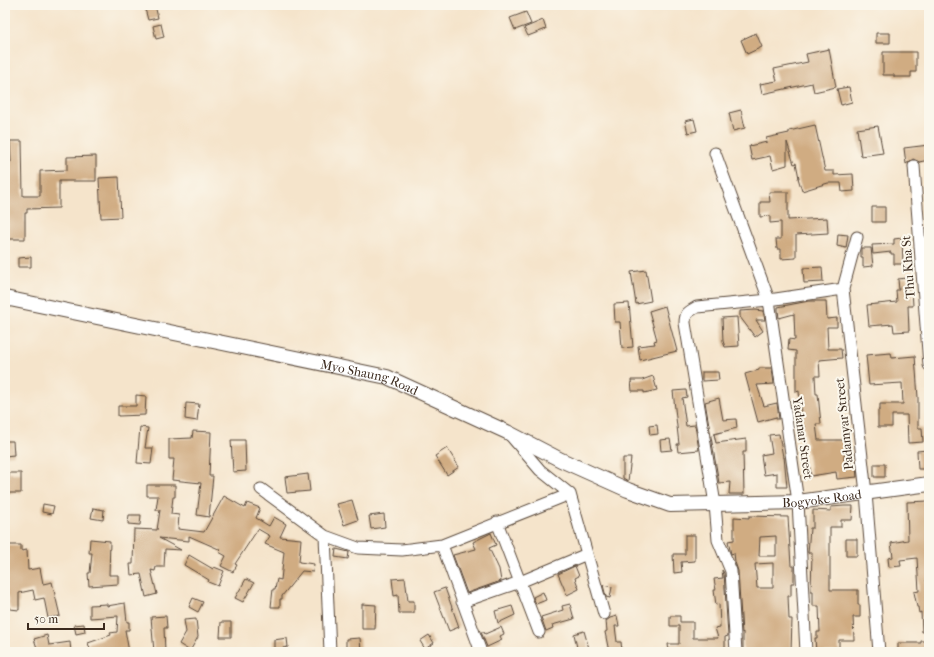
<svg xmlns="http://www.w3.org/2000/svg" width="934" height="657" viewBox="0 0 934 657" font-family="'IM FELL French Canon',serif">
<style>
.building{fill:#d0ac82;fill-rule:evenodd}
.lines{fill:none;stroke-linecap:round;stroke-linejoin:round}
.minor-casing{stroke:#574638;stroke-width:13}
.tertiary-casing{stroke:#574638;stroke-width:16}
.minor{stroke:#fff;stroke-width:11}
.tertiary{stroke:#fff;stroke-width:14}
.labels{text-anchor:middle;dominant-baseline:central;stroke-width:4;stroke-linejoin:round;paint-order:stroke}
.street-label{font-size:13px;fill:#3b2a1e;stroke:#fbf7ec}
</style>
<rect width="100%" height="100%" fill="#fbf7ec"/>
<filter id="ink" filterUnits="userSpaceOnUse"><feTurbulence type="fractalNoise" baseFrequency=".025" numOctaves="2"/><feDisplacementMap in="SourceGraphic" scale="8" xChannelSelector="R" yChannelSelector="G"/><feConvolveMatrix kernelMatrix="1 2 1 2 8 2 1 2 1" color-interpolation-filters="sRGB"/></filter>
<filter id="wash" filterUnits="userSpaceOnUse"><feTurbulence type="fractalNoise" baseFrequency=".012" numOctaves="4" result="noise"/><feDisplacementMap in="SourceGraphic" scale="16" xChannelSelector="R" yChannelSelector="G"/><feGaussianBlur stdDeviation="0.9" result="paint"/><feColorMatrix in="noise" values="0 0 0 0 0 0 0 0 0 0 0 0 0 0 0 0 0 1.4 0 .05"/><feComposite in="paint" operator="in"/></filter>
<g filter="url(#wash)">
<rect width="100%" height="100%" fill="#f5e4cb"/>
<g id="blocks">
<path class="building" d="M144,5H155L158,18L148,20Z
M526,12L531,24L515,30L510,18Z
M543,20L546,29L528,36L524,28Z
M161,24L164,37L156,39L153,26Z
M756,33L762,47L747,54L741,40Z
M876,33H890V43H876Z
M829,49L836,87L814,92L812,83L762,94L760,84L777,81L774,69L808,62L806,54Z
M883,52H916V72H911V77H894V75H883Z
M849,87L852,102L841,105L837,89Z
M741,110L745,128L733,131L729,113Z
M694,119L697,131L688,133L685,121Z
M815,125L825,171H834V175L853,174L854,191L842,192L841,183H828L802,191L798,178H799L796,163L794,164L787,142V165L773,169L770,156L752,160L749,146L767,142L766,138L789,133V131Z
M878,126L883,153L861,156L857,129Z
M10,141H22L23,196H40V171L67,170V157L96,156V181H59V208L27,209V213H25V239H8L7,213H5V162H11Z
M929,145V160L919,162L913,159L906,164L904,148Z
M119,177L121,217L101,218L99,178Z
M769,192H788V220L827,218L828,233L796,235V258L781,259V249H777L776,239H781V222L770,223V216L760,217V202H770Z
M872,207H885V222H872Z
M838,234L848,235L846,248L837,246Z
M902,238L903,264H894V254H891V252L873,254L872,245L894,244V239Z
M861,248H871L873,266L863,267V257H861Z
M31,257V267H18V258Z
M822,267L823,282L804,283L803,268Z
M646,270L651,301L636,304L631,272Z
M907,278L908,289H912L913,306H908L909,331L894,332L893,324L869,326L867,305L897,302L896,290H899L898,279Z
M809,301H826L827,319L837,318V327H827L828,349H841L842,358L819,360L820,376H815L816,394H818L821,424H816L818,440H845L844,460L855,459L857,477L837,479L836,472L811,476L804,426H802L799,391L796,392V351L788,350L789,339L795,340L794,314L779,318L778,310V307Z
M629,303L633,347L622,348L620,322H615L614,304Z
M665,306L677,351L640,360L638,346L655,344L654,341L657,340L649,311Z
M756,310L763,311L765,320H756L763,331L755,337L740,317V311Z
M737,317L739,346L725,347L723,341L722,318Z
M891,353L892,358L915,356L918,398V428H922L923,442L908,443L907,415H892V427H878V410H880V404H903L902,383L869,385L866,355Z
M759,368H772L774,384L757,385L764,406L777,403L779,419H776V417L758,422L745,374L759,370Z
M702,372H718L719,380L702,381Z
M653,376L657,390L644,393V391H632L631,380H642Z
M686,390L687,397L682,398L686,426L695,425L699,450L678,452L677,444H679L673,391Z
M136,395L146,396L145,415L118,416V406H136Z
M719,398L723,420L736,419L737,428L714,434L716,443L746,439V452H743L744,494H729L730,482L719,483L705,402Z
M186,403L199,404L197,421L185,419Z
M657,425L658,434L650,435L649,426Z
M140,427L148,428L145,448H153L151,464L137,463Z
M193,431L211,432L209,476H213L209,517L197,515L201,483L172,480L174,459H169V439L192,438Z
M779,434L783,457H784L787,487H777V473L764,475L761,455L772,453L769,435Z
M670,439L672,450L661,451L660,440Z
M231,440H245L246,471L233,472Z
M5,441H13L14,455L5,456Z
M447,448L459,467L447,475L435,456Z
M927,450L928,469H918L917,451Z
M623,458H631L628,481L623,478Z
M874,464H885V477H874Z
M9,473H21V493H8Z
M308,474L310,491L287,493L285,477Z
M147,485H175V497H173L171,514L179,515L178,529L204,532L224,496L245,508L247,503L260,508L256,518L269,526L274,517L286,524L280,537L301,539L299,562L314,564L313,572L302,571L282,596V599H280V607H271L273,589H275L277,579L281,580L284,552L265,544L270,536L258,529L235,564L237,565L233,572L221,566L226,556L219,552L221,550L189,536V541L159,538L181,550L165,549L164,567H156L155,571L151,570L157,594L146,597L141,574L131,575L130,564H133L134,529L157,530L160,510H156L158,496H147Z
M352,500L358,520L344,525L337,504Z
M929,501V513H927L929,543V579L926,580L929,596V631L922,632L921,612L919,613L918,607H917L914,592L919,591L917,558L900,560L901,566L889,567L888,558L893,557L891,543L908,540L907,502Z
M43,504L54,506L52,514L42,512Z
M844,506H853L852,520H841V527H830V590H858V605H860V617H853L854,640H839V652H816L815,638H817V632H820L819,606H813V591H811L812,553H808L810,528H813V510L831,511V507Z
M93,508L104,510L103,520L91,518Z
M384,514L385,527L371,529L369,516Z
M129,515H141L140,525L128,524Z
M749,516L788,517L791,566H794V583H791V596H788L789,619H792L791,652H743V632L742,633L738,571L735,562L734,553L731,554L728,541L734,540V517L749,518ZM776,536V556H759L760,537ZM773,563V588H757L755,564Z
M491,533L496,545L489,548L499,569L501,581L467,593L453,555L476,549L473,542Z
M685,535H695V561L681,562L682,572L674,573L673,554H685Z
M90,539L110,541L109,575H118V584L89,586L88,573H90L92,553H89Z
M846,539H857V556H846Z
M5,545H21V551L27,550L28,570L40,568L43,584L52,582L60,616L48,618L44,598L35,600L33,590L19,593V610L10,609L5,586Z
M336,549L349,552L348,559L335,557Z
M189,555L213,569L214,567L224,571L218,586L208,582L209,580L184,565Z
M575,566L579,576L575,578L579,589L567,595L558,574Z
M722,570L724,573L728,636L725,637V652H721V651L669,652L668,644H679V626H670V616H680V622H693V638H718L715,628L720,627L719,604L716,605L714,590H716L714,579L723,578Z
M405,578L408,601H414V613H399L398,595L394,596L392,579Z
M246,579L254,583L243,602L235,598Z
M603,585L612,587L610,598L606,597Z
M445,588L459,627L449,631L434,592Z
M543,592L546,600L536,604L533,597Z
M193,598L203,602L198,612L189,607Z
M125,603L127,622H129V630H125L129,652H91L88,643L111,635L110,633L117,632L118,616L90,618V605L107,604V606Z
M362,604L376,605L375,629H362Z
M570,604L574,619L552,625L553,628L546,631L541,617L563,610L562,606Z
M512,606L515,615L498,623L495,611Z
M166,616L167,628H164L165,652H154L151,617Z
M617,616L619,626H615L617,642H621L622,652H609L605,632L607,631L606,621L610,618Z
M196,619L198,637L190,651L179,644L186,632L184,620Z
M221,622H231V637H220Z
M84,624L85,632L76,634L74,625Z
M501,627L504,634L500,636L502,640L487,647L481,632H484L485,634Z
M584,631L590,652H578L574,634Z
M47,635L49,645L70,642L71,652H35V648H37L34,639Z
M429,635L434,643L425,649L420,641Z
M287,638L288,647L283,648V652H274V640Z
M360,638L361,652H346V639Z
M921,641H929V652L898,651V643H921Z"/>
</g>
</g>
<g filter="url(#ink)">
<use href="#blocks" fill-opacity="0" stroke="#574638" stroke-width="1"/>
<g class="lines">
<g class="minor-casing">
<path id="minor" d="M715,153L769,300L798,502L806,652
M914,166L929,365
M843,289L866,493L879,652
M510,435L540,470L570,494L604,614
M261,489L325,536L358,548L402,550L442,545L570,494
M497,522L539,632
M325,536L330,652
M442,545L481,652
M462,602L520,582L587,554
M736,652L731,571L718,540L715,504L685,323C685,313 688,312 697,307L769,300L843,289L857,237"/>
</g>
<g class="tertiary-casing">
<g id="tertiary">
<path id="s1" d="M5,298L387,377L507,432L561,460L628,490L670,505L798,502L929,484"/>
</g>
</g>
<use href="#minor" class="minor"/>
<use href="#tertiary" class="tertiary"/>
</g>
</g>
<g class="labels">
<g class="street-label">
<text transform="translate(908 267) rotate(-94)">Thu Kha St</text>
<text stroke="none"><textPath href="#s1" startOffset="373">Myo Shaung Road</textPath></text>
<text transform="translate(844 424) rotate(-96)">Padamyar Street</text>
<text transform="translate(803 438) rotate(82)">Yadanar Street</text>
<text stroke="none"><textPath href="#s1" startOffset="853">Bogyoke Road</textPath></text>
</g>
</g>
<rect width="934" height="657" fill="none" stroke="#fbf7ec" stroke-width="20"/>
<path d="M28 623v6h76v-6" fill="none" stroke="#3b2a1e" stroke-width="2"/>
<text x="34" y="623" font-size="12" fill="#3b2a1e" stroke="#fbf7ec" stroke-width="3" paint-order="stroke">50 m</text>
</svg>
